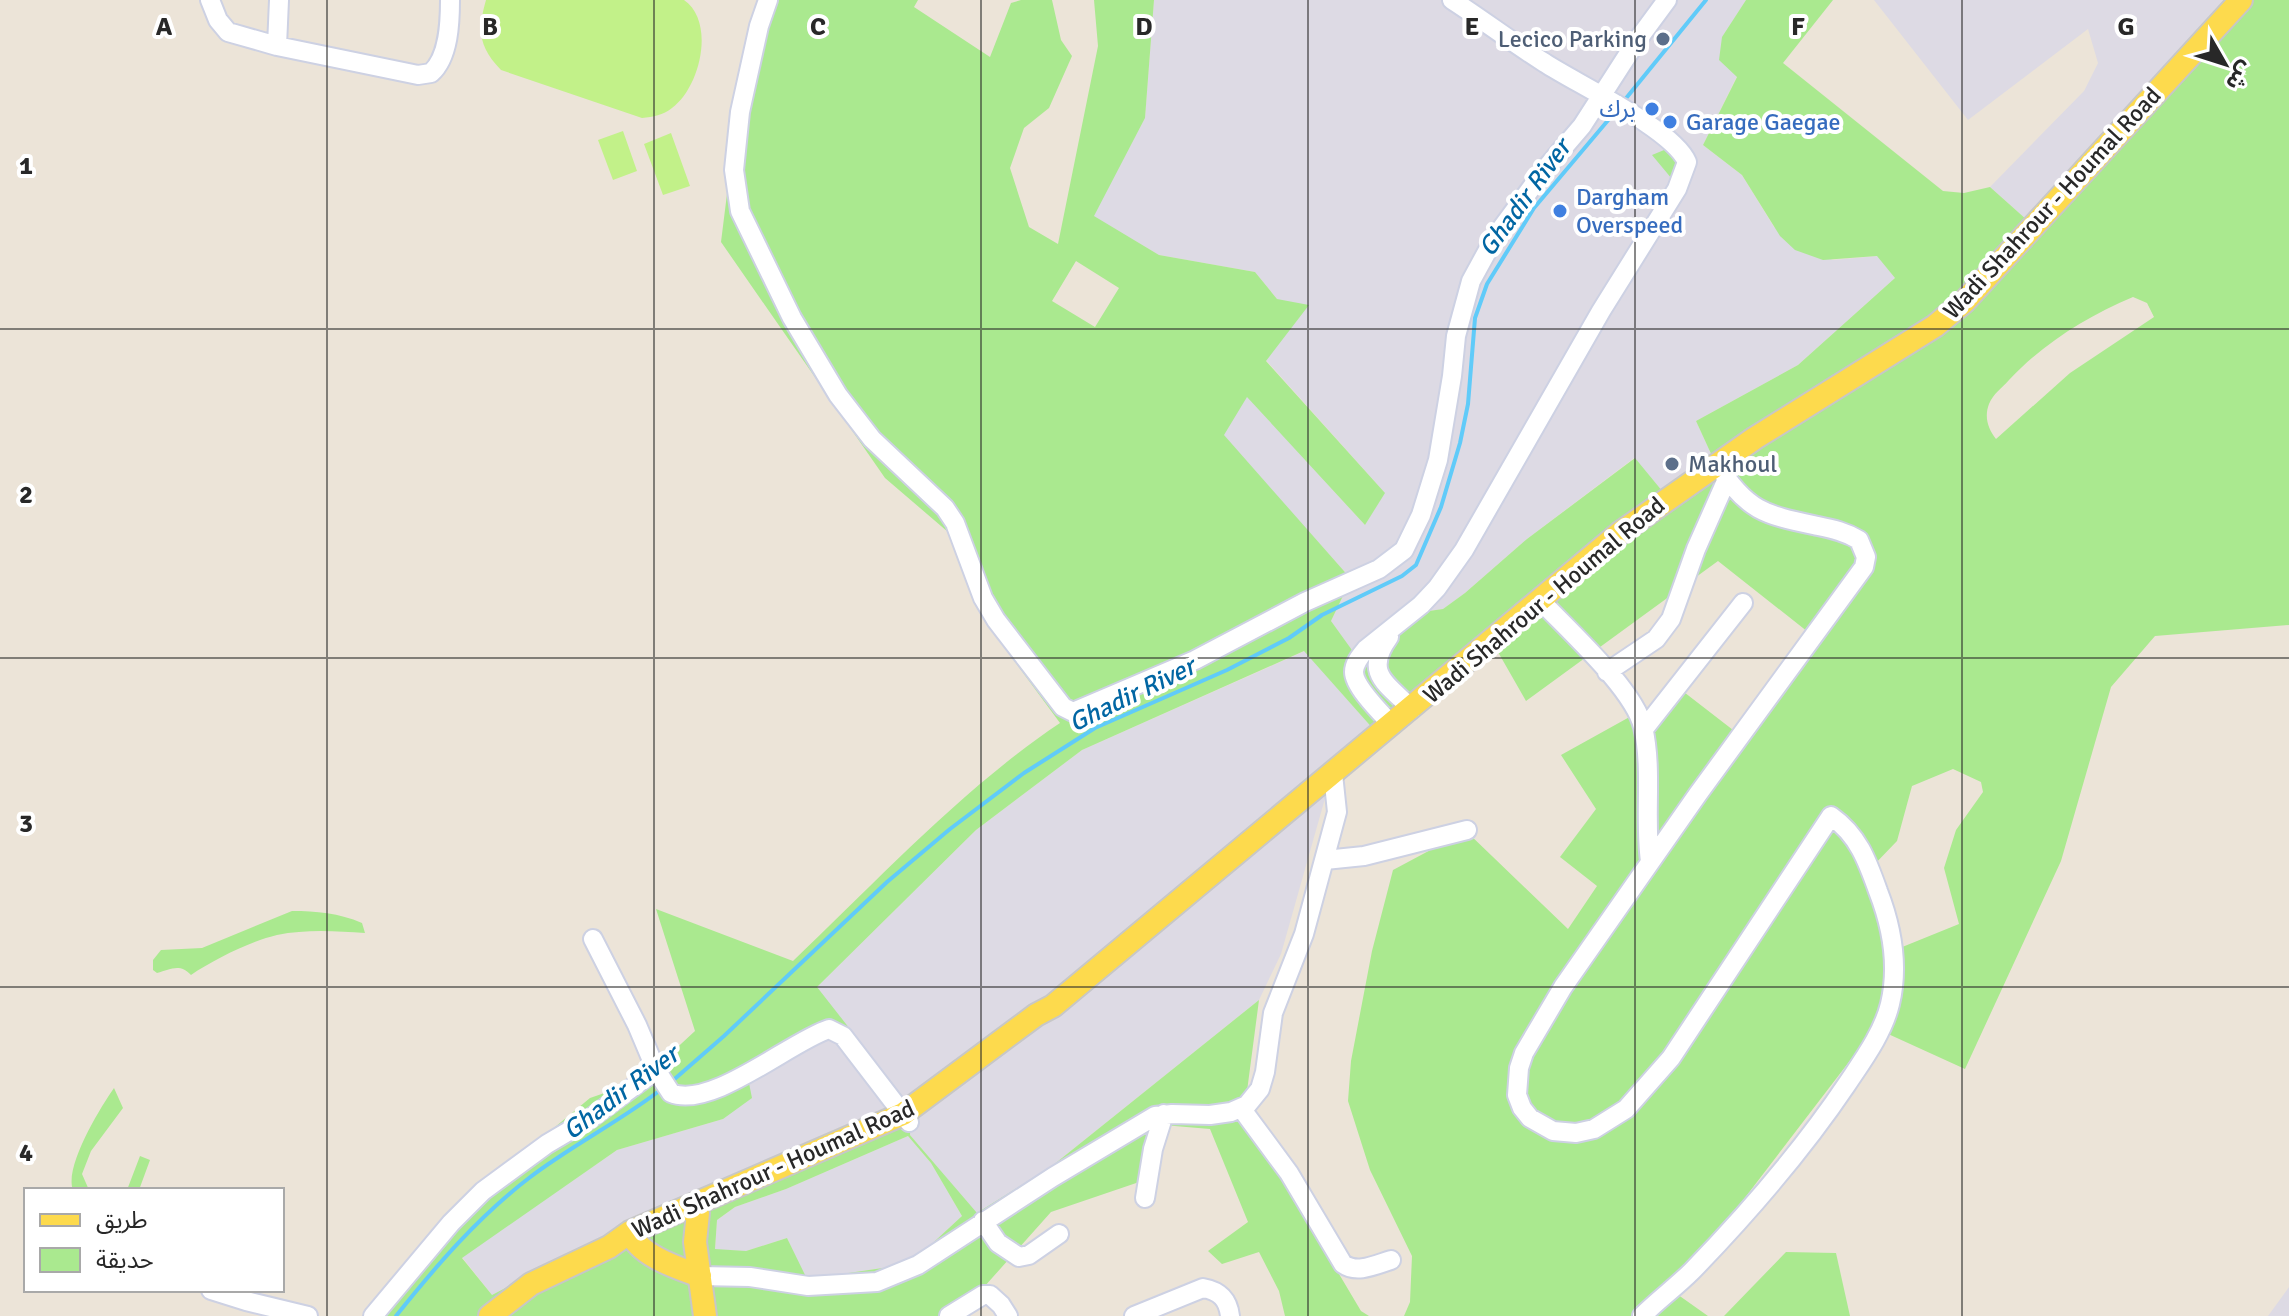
<svg xmlns="http://www.w3.org/2000/svg" width="2289" height="1316" viewBox="0 0 2289 1316" font-family="Signika,'Noto Sans Arabic',sans-serif">
<style>
.industrial{fill:#dddae4}
.green{fill:#aae98f;fill-rule:evenodd}
.pitch{fill:#c2f189}
.lines{fill:none;stroke-linecap:round;stroke-linejoin:round}
.stream{stroke:#60cbf9;stroke-width:4}
.minor-casing{stroke:#cdd1e3;stroke-width:22}
.major-casing{stroke:#c7c7c7;stroke-width:26}
.minor{stroke:#fff;stroke-width:18}
.major{stroke:#fdda4d;stroke-width:22}
.grid{fill:none;stroke:#282828;stroke-width:2;stroke-opacity:0.55}
.service-dot{fill:#5c6f8a;stroke:#fff;stroke-width:3}
.shop-dot{fill:#3f7fe0;stroke:#fff;stroke-width:3}
.labels{text-anchor:middle;dominant-baseline:central;stroke-width:8;stroke-linejoin:round;paint-order:stroke}
.service-label{font-size:24px;fill:#4e5e75;stroke:#fff;text-anchor:end}
.shop-label{font-size:24px;fill:#366cbe;stroke:#fff;text-anchor:start}
.street-label{font-size:24px;fill:#282828;stroke:#fff}
.water-label{font-size:26px;font-style:italic;fill:#0166a3;stroke:#fff}
.grid-label{font-size:26px;text-anchor:middle;font-weight:bold;fill:#282828;stroke:#fff;stroke-width:8;stroke-linejoin:round;paint-order:stroke}
</style>
<rect width="100%" height="100%" fill="#ece4d8"/>
<path class="industrial" d="M1154,0H1746L1722,38L1737,76L1703,145L1742,175L1774,227L1833,260L1878,256L1895,278L1798,365L1696,421L1713,458L1663,492L1634,458L1527,539L1465,593L1443,609L1422,612L1361,664L1331,621L1351,579L1223,435L1247,396L1365,525L1384,492L1266,360L1277,299L1255,272L1159,255L1093,216L1145,118Z
M1874,0H2236L2027,220L1990,187L2084,91L2098,63L2088,29L1968,120Z
M1305,651L1375,731L1335,763L1281,954L1259,1000L1052,1166L977,1214L910,1135L817,987L976,830L1082,750Z
M837,1033L896,1113L626,1225L492,1295L462,1257L617,1150L723,1119L749,1083L816,1038Z
M908,1136L931,1163L962,1216L910,1264L806,1279L787,1238L746,1251L715,1250L717,1220L735,1207L786,1189Z
M2289,1287V1316H2268Z"/>
<path class="green" d="M767,0H918L914,7L990,57L1011,3L1021,0H1052L1061,40L1072,56L1049,108L1024,128L1010,168L1029,227L1058,244L1098,46L1094,0H1154L1145,118L1094,216L1159,255L1255,272L1277,299L1309,305L1266,361L1385,493L1365,525L1247,397L1224,435L1351,579L1331,621L1362,664L1422,612L1443,609L1465,593L1527,539L1635,458L1663,492L1713,458L1696,421L1798,365L1895,278L1877,256L1823,260L1795,250L1780,236L1742,175L1703,145L1737,77L1719,60L1722,37L1746,0H1833L1783,63L1943,191L1964,193L1990,187L2027,220L2236,0H2289V625L2155,636L2111,687L2061,861L1965,1069L1875,1028L1724,1225L1667,1287L1708,1316H1404L1410,1302L1412,1256L1370,1170L1348,1101L1351,1061L1372,951L1393,870L1466,831L1568,929L1597,886L1560,857L1596,809L1561,755L1680,689L1733,730L1808,632L1718,561L1526,701L1494,645L1375,731L1304,651L1082,750L976,830L817,987L911,1107L910,1135L977,1213L1052,1166L1259,1000L1244,1114L1361,1311L1369,1316H1285L1279,1291L1259,1252L1222,1264L1208,1251L1248,1222L1210,1129L1151,1124L1148,1179L1051,1212L976,1296L942,1316H365L478,1191L590,1098L642,1080L695,1031L656,909L793,961C878,880 963,788 1060,723L987,624L948,532L885,478L721,242L743,66ZM1076,261L1119,288L1095,327L1052,301ZM2133,297L2147,303L2154,317L2070,373L1996,439C1988,429 1984,417 1989,404C1993,394 2002,388 2009,380C2044,343 2086,317 2133,297ZM1953,769L1981,782L1983,792L1956,830L1944,868L1959,924L1885,954L1871,868L1897,841L1912,786ZM837,1033L896,1113L626,1225L492,1295L462,1258L617,1150L723,1119L752,1098L749,1083L816,1038ZM908,1136L931,1163L962,1216L910,1264L807,1279L787,1238L746,1251L715,1249L717,1220L735,1207L786,1189Z
M1669,148L1678,162L1672,179L1652,155Z
M292,911C316,911 339,913 362,923L365,933C336,931 306,929 277,935C251,941 213,960 191,975C180,963 171,969 157,973L153,970V960L161,950L202,948Z
M114,1088L123,1108L91,1151L82,1174L89,1190H73C64,1167 100,1108 114,1088Z
M140,1156L150,1160L139,1190H127Z
M1786,1252L1836,1253L1850,1316H1724Z"/>
<path class="pitch" d="M486,0H684C716,22 700,88 672,108C663,115 653,117 642,118L501,70C479,47 477,31 486,0Z
M623,131L637,171L613,180L598,140Z
M671,133L690,186L663,195L644,144Z"/>
<g class="lines">
<path class="stream" d="M1623,102L1706,0
M670,1083L724,1036L887,882L950,829L1024,773L1095,728L1227,670L1289,638L1322,615L1402,576L1416,565L1441,507L1460,443L1468,404L1475,318L1487,284L1534,208L1615,112
M396,1316C436,1266 478,1217 529,1178C572,1145 621,1121 663,1088"/>
<g class="minor-casing">
<path id="minor" d="M210,0L218,20L228,32L277,46L418,75L431,73C449,57 450,22 450,0
M768,0L759,26L740,112L734,170L740,211L792,318L838,395L872,439L945,508L955,523L983,598L996,620L1063,707L1073,712L1195,660L1305,602L1379,569L1404,550L1421,515L1438,460L1452,376L1456,336L1471,281L1495,237L1546,168L1582,126L1636,42L1667,0
M277,46L279,0
M1539,599C1567,629 1634,689 1643,727C1653,769 1644,818 1650,861
M1389,637C1363,673 1386,683 1412,709
M1607,672L1656,639L1671,619L1696,549L1727,479
M1392,725C1382,714 1354,687 1354,672C1354,663 1361,655 1366,649L1421,605L1437,588L1464,550L1601,311L1677,189L1687,162C1673,129 1577,84 1545,63C1513,43 1483,20 1452,0
M1644,729L1743,603
M1325,860L1364,856L1467,830
M593,939L637,1025L656,1070L671,1093C711,1110 791,1041 829,1029L843,1036L909,1122
M1241,1108L1289,1173L1343,1264C1357,1274 1375,1265 1391,1260
M1145,1198L1153,1149L1164,1114
M983,1221L998,1243L1019,1257L1029,1255L1059,1234
M700,1276L750,1277L808,1286L877,1282L918,1265L1053,1177L1155,1116L1172,1114L1210,1115L1231,1112L1247,1105L1260,1089L1265,1072L1273,1013L1304,934L1337,812L1333,774
M211,1290L246,1301L308,1316
M373,1316L451,1223L483,1191L547,1144L591,1118L656,1070
M949,1316L983,1295H990L1001,1305L1008,1316
M1134,1316L1203,1288C1220,1291 1228,1299 1230,1316
M1642,1316C1658,1300 1676,1287 1692,1271C1748,1213 1802,1151 1847,1084C1863,1060 1883,1033 1890,1004C1899,966 1892,927 1878,891C1867,860 1858,835 1831,816L1671,1058L1626,1109L1594,1129L1576,1133L1553,1131L1530,1118L1522,1108L1517,1095L1519,1068L1524,1053L1563,987L1698,794L1864,567L1866,557L1859,540C1846,532 1833,529 1818,526C1766,515 1747,512 1717,464"/>
</g>
<g class="major-casing">
<path id="major" d="M698,1213L695,1242L705,1316
M630,1232C639,1256 678,1268 700,1276
M490,1316L531,1284L609,1247L630,1232L903,1114L1036,1015L1053,1006L1620,533L1755,438L1935,326L1964,302L2241,0"/>
</g>
<use href="#minor" class="minor"/>
<use href="#major" class="major"/>
</g>
<path class="grid" d="M327,0V1316M654,0V1316M981,0V1316M1308,0V1316M1635,0V1316M1962,0V1316M0,329H2289M0,658H2289M0,987H2289"/>
<g class="service-dot">
<circle cx="1663" cy="39" r="8"/>
<circle cx="1672" cy="464" r="8"/>
</g>
<g class="shop-dot">
<circle cx="1652" cy="109" r="8"/>
<circle cx="1670" cy="122" r="8"/>
<circle cx="1560" cy="211" r="8"/>
</g>
<g class="labels">
<g class="service-label">
<text x="1647" y="39">Lecico Parking</text>
<text x="1688" y="464" text-anchor="start">Makhoul</text>
</g>
<g class="shop-label">
<text x="1636" y="109" text-anchor="end">برك</text>
<text x="1686" y="122">Garage Gaegae</text>
<text x="1576" y="197">Dargham<tspan x="1576" dy="28">Overspeed</tspan></text>
</g>
<g class="street-label">
<text transform="translate(2052 203) rotate(-47)">Wadi Shahrour - Houmal Road</text>
<text transform="translate(1544 600) rotate(-40)">Wadi Shahrour - Houmal Road</text>
<text transform="translate(773 1169) rotate(-24)">Wadi Shahrour - Houmal Road</text>
</g>
<g class="water-label">
<text transform="translate(1525 198) rotate(-54)">Ghadir River</text>
<text transform="translate(1132 695) rotate(-26)">Ghadir River</text>
<text transform="translate(621 1093) rotate(-37)">Ghadir River</text>
</g>
</g>
<g class="grid-label">
<text x="164" y="35">A</text>
<text x="490" y="35">B</text>
<text x="818" y="35">C</text>
<text x="1144" y="35">D</text>
<text x="1472" y="35">E</text>
<text x="1798" y="35">F</text>
<text x="2126" y="35">G</text>
<text x="26" y="174">1</text>
<text x="26" y="503">2</text>
<text x="26" y="832">3</text>
<text x="26" y="1161">4</text>
</g>
<rect x="24" y="1188" width="260" height="104" fill="#ffffff" stroke="#a9a9a9" stroke-width="2"/>
<rect x="40" y="1214" width="40" height="12" fill="#fdda4d" stroke="#a9a9a9" stroke-width="2"/>
<text x="96" y="1228" font-size="24" fill="#282828">طريق</text>
<rect x="40" y="1248" width="40" height="24" fill="#aae98f" stroke="#a9a9a9" stroke-width="2"/>
<text x="96" y="1268" font-size="24" fill="#282828">حديقة</text>
<g transform="translate(2225 64) rotate(129)" stroke="#ffffff" stroke-width="6" paint-order="stroke">
<path d="M0-6L14 30L0 20L-14 30Z" fill="#282828"/>
<text y="-12" font-size="22" font-weight="bold" text-anchor="middle" fill="#282828">ش</text>
</g>
</svg>
